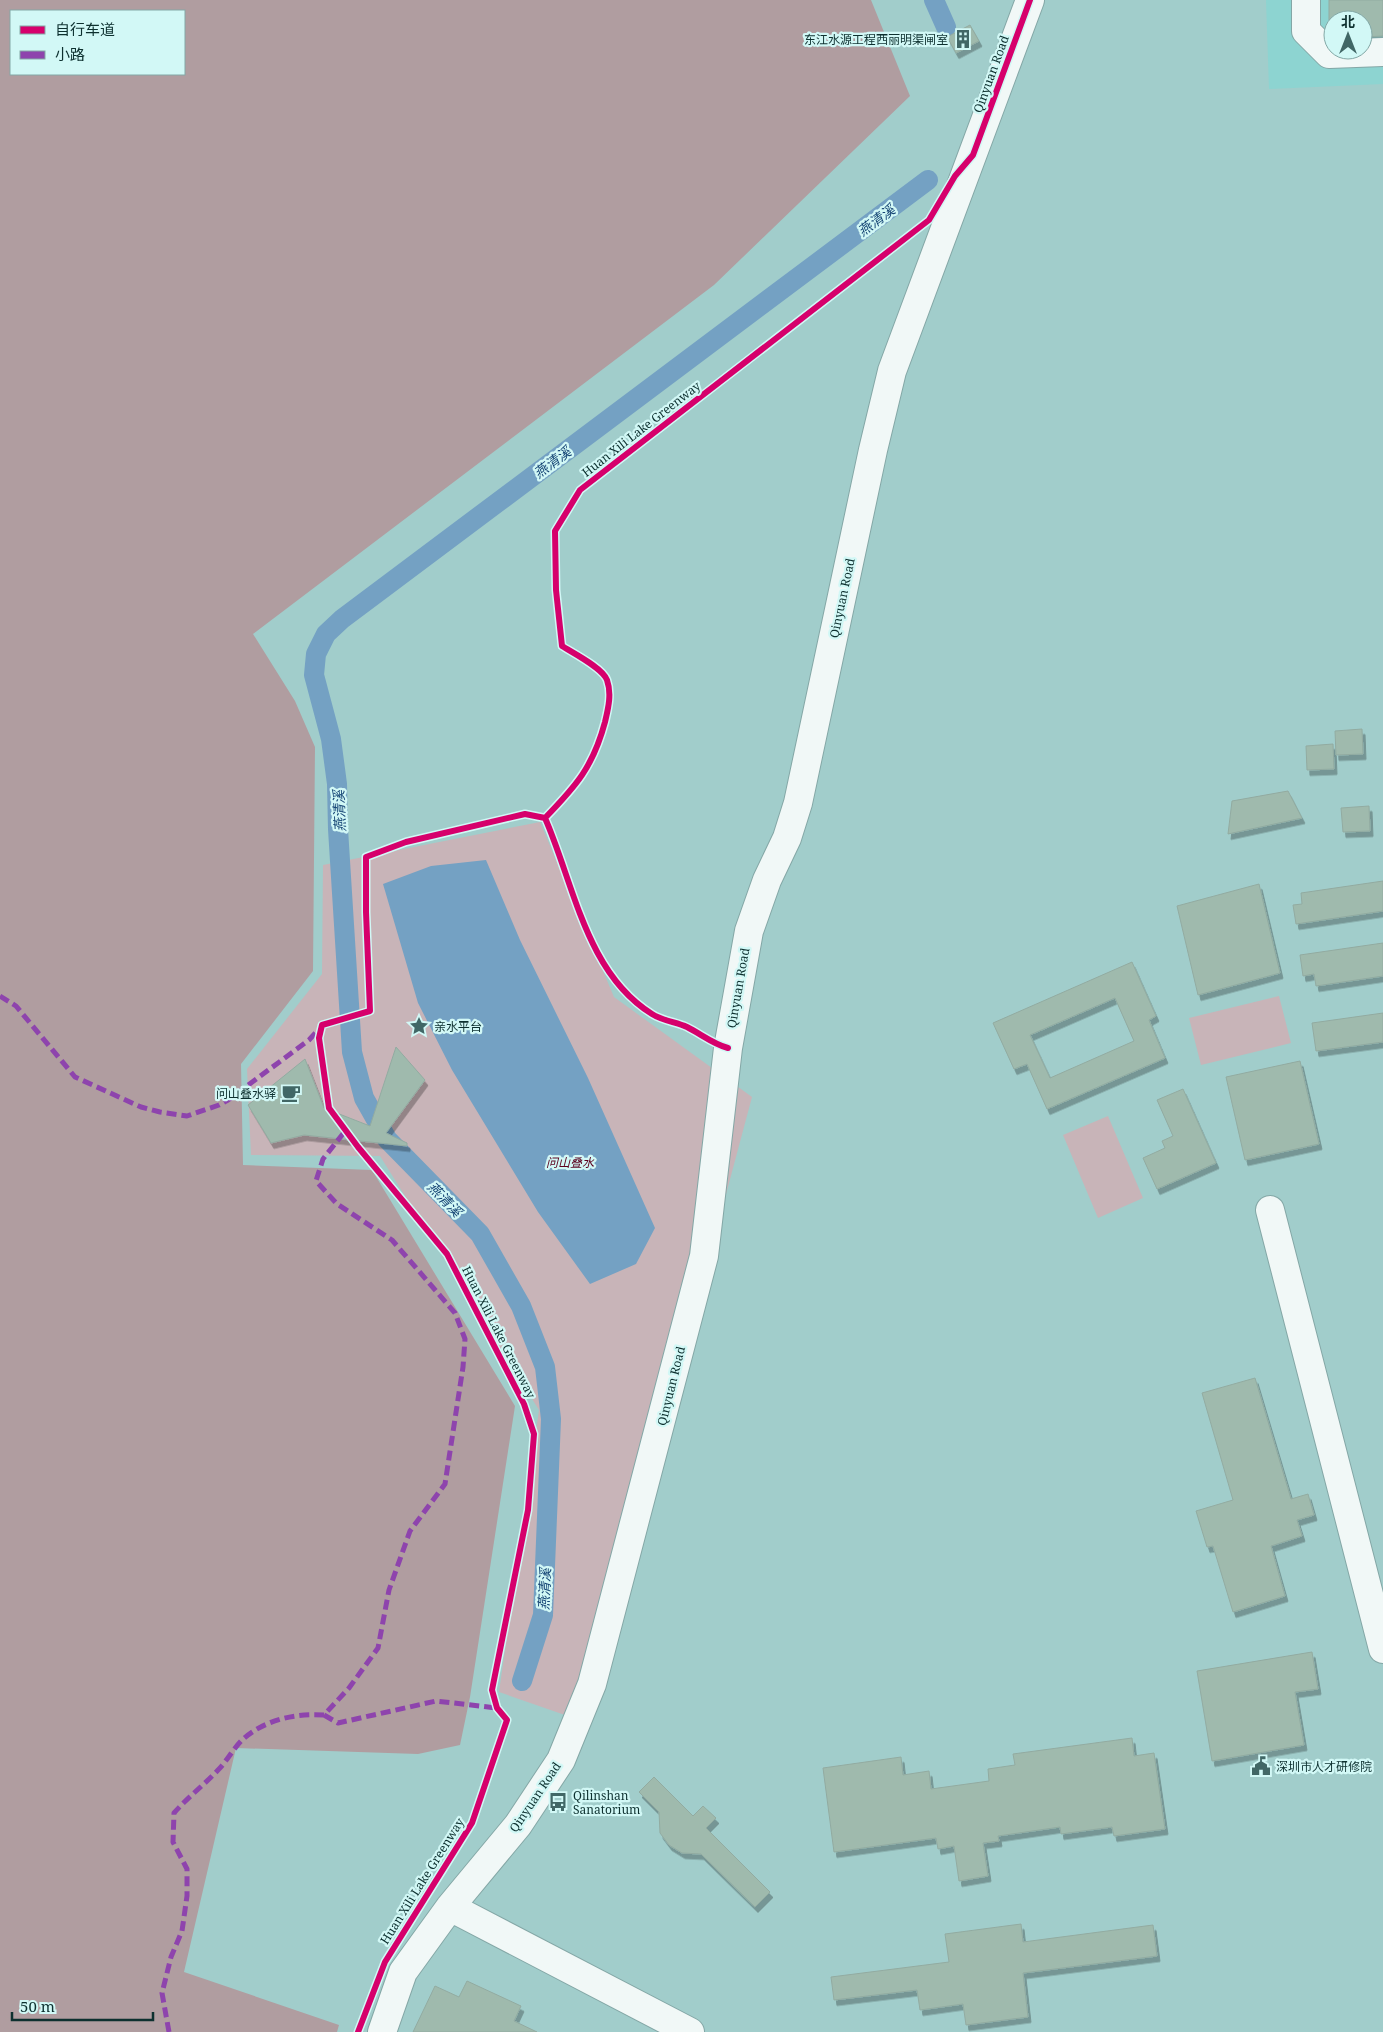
<svg xmlns="http://www.w3.org/2000/svg" width="1383" height="2032" viewBox="0 0 1383 2032" font-family="'Noto Serif','Noto Sans SC',serif">
<style>
.built{fill:#8dd4d1;fill-rule:evenodd}
.green{fill:#c8b4b8}
.forest{fill:#b09da0;fill-rule:evenodd}
.water{fill:#74a1c3}
.lines{fill:none;stroke-linecap:round;stroke-linejoin:round}
.canal{stroke:#74a1c3;stroke-width:20}
.building{fill:#9fbaad;stroke:#92aba1;fill-rule:evenodd;filter:url(#shadow)}
.minor-casing{stroke:#84a7a6;stroke-width:30}
.minor{stroke:#f1f8f7;stroke-width:28}
.quiet{stroke:#8e44ad;stroke-width:5;stroke-dasharray:10 5;stroke-linecap:butt}
.cycleway-casing{stroke:#d2f8f6;stroke-width:9}
.cycleway{stroke:#d6006c;stroke-width:6}
.labels{text-anchor:middle;dominant-baseline:central;stroke-width:4.5;stroke-linejoin:round;paint-order:stroke}
.poi-label{font-size:12px;fill:#0d302f;stroke:#d2f8f6;text-anchor:start}
.street-label{font-size:12px;fill:#0d302f;stroke:#d2f8f6}
.park-label{font-size:12px;font-style:italic;fill:#5c001d;stroke:#d2f8f6}
.water-label{font-size:14px;font-style:italic;fill:#164575;stroke:#d2f8f6}
</style>
<defs>
<filter id="shadow"><feDropShadow dx="3" dy="5.5" stdDeviation="0" flood-color="#0004"/></filter>
</defs>
<rect width="100%" height="100%" fill="#a1cdcb"/>
<path class="built" d="M1266,0H1383V84L1269,89ZM1333,20H1363V50H1333Z"/>
<path class="green" d="M540,822L614,997L752,1097L585,1722L499,1692L539,1410L380,1156L251,1155L247,1069L322,974L323,865Z
M1279,996L1291,1043L1201,1065L1189,1018Z
M1108,1116L1143,1198L1098,1218L1063,1135Z"/>
<path class="forest" d="M0,0H871L910,96L714,285L253,634L295,701L315,747L313,971L241,1064L243,1165L372,1170L515,1406L470,1697L460,1745L418,1754L236,1748L184,1972L339,2025L337,2032H0ZM11,11H184V74H11Z"/>
<path class="water" d="M486,860L520,940L588,1078L655,1228L636,1264L590,1284L538,1212L452,1070L418,1003L383,884L431,866Z"/>
<g class="lines">
<path class="canal" d="M934,0L946,27
M522,1681L543,1615L551,1419L545,1367L521,1306L480,1234L387,1139L364,1098L352,1052L338,829L337,784L331,739L314,675L316,654L326,634L342,619L928,180"/>
</g>
<path class="building" d="M1329,0H1383V36L1363,37V20H1329Z
M970,25L979,41L956,53L947,37Z
M1362,729L1363,754L1336,755L1335,731Z
M1333,744L1334,769L1307,770L1306,746Z
M1288,791L1302,818L1228,834L1232,801Z
M1369,806L1370,831L1343,832L1341,808Z
M1383,881V911L1296,924L1293,905L1302,904L1301,893Z
M1259,884L1280,973L1198,995L1177,906Z
M1383,943V976L1316,986L1314,974L1303,976L1300,955Z
M1132,962L1156,1016L1149,1020L1165,1058L1047,1109L1027,1064L1014,1069L993,1023ZM1115,998L1134,1041L1050,1078L1030,1035Z
M1383,1013V1042L1316,1051L1312,1023Z
M396,1047L425,1080L386,1133L407,1143V1146L304,1135L271,1143L248,1105L305,1059L324,1108L370,1126Z
M1300,1061L1319,1144L1245,1160L1226,1077Z
M1183,1089L1216,1163L1157,1189L1143,1158L1165,1148L1162,1141L1173,1136L1157,1100Z
M1255,1378L1291,1499L1308,1494L1314,1515L1297,1520L1302,1536L1271,1546L1285,1596L1233,1612L1213,1546L1207,1547L1196,1511L1233,1500L1202,1393Z
M1312,1652L1318,1689L1295,1692L1304,1745L1212,1761L1197,1671Z
M1132,1738L1134,1756L1154,1753L1165,1829L1114,1836L1112,1827L1061,1834L1060,1827L998,1836L999,1841L983,1843L988,1876L959,1881L954,1846L938,1849L936,1838L834,1852L823,1768L901,1757L903,1775L929,1771L931,1789L989,1781L988,1769L1015,1765L1013,1754Z
M654,1777L693,1816L703,1806L716,1818L706,1828L770,1892L755,1907L701,1854L682,1853L669,1845L660,1833L659,1812L639,1792Z
M1021,1924L1023,1942L1153,1925L1157,1956L1023,1973L1028,2017L966,2025L963,2004L920,2010L917,1990L834,2000L831,1977L949,1962L945,1934Z
M467,1981L521,2006L514,2021L537,2032H413L435,1986L459,1997Z"/>
<g class="lines">
<g class="minor-casing">
<path id="minor" d="M1306,0V31L1329,54L1383,52
M1270,1210L1383,1649
M450,1907L690,2032
M382,2032L403,1972L450,1907L518,1825L561,1760L592,1684L704,1256L728,1048L749,931L767,880L787,838L798,803L873,450L892,371L1030,0"/>
</g>
<use href="#minor" class="minor"/>
<path class="quiet" d="M0,996L16,1006L75,1077L141,1107L160,1112L187,1116L219,1105L228,1100L309,1040L319,1029
M324,1715L338,1723L436,1701L497,1708
M169,2032L162,1993L171,1957L182,1931L187,1896V1869L173,1842L174,1813C188,1797 204,1785 218,1770C227,1761 233,1749 242,1740C264,1720 295,1713 324,1715L349,1688L378,1648L389,1590L410,1531L445,1484L463,1367L465,1339L455,1313L392,1240L337,1204L316,1181L323,1159L346,1130"/>
<g class="cycleway-casing">
<path id="cycleway" d="M545,818C576,786 593,767 605,722C608,709 612,694 607,680C603,668 573,653 562,646L556,590L555,531L580,490L929,220L955,176L973,155L1030,0
M545,818C574,884 586,973 652,1014C663,1021 676,1022 687,1027C701,1034 713,1044 728,1048
M358,2032L385,1962L472,1823L507,1720L497,1708L492,1690L528,1510L534,1434L524,1404L447,1254L358,1147L329,1108L319,1038L322,1025L370,1011L366,912V857L406,842L525,814L545,818"/>
</g>
<use href="#cycleway" class="cycleway"/>
</g>
<defs>
<g id="building-bare" transform="scale(1.5)"><path d="M-4-6H4V6H1V3H-1V6H-4ZM-2.5-4.3h1.7v1.8h-1.7ZM.8-4.3h1.7v1.8H.8ZM-2.5-1h1.7V.8h-1.7ZM.8-1h1.7V.8H.8Z" fill="#416766" stroke="#d2f8f6" stroke-width="2.5" paint-order="stroke"/></g>
<g id="sight-bare" transform="scale(1.5)"><path d="M0-6L1.8-2.2L6-1.7L2.9 1.2L3.7 5.4L0 3.3L-3.7 5.4L-2.9 1.2L-6-1.7L-1.8-2.2Z" fill="#416766" stroke="#d2f8f6" stroke-width="2.5" paint-order="stroke"/></g>
<g id="cafe-bare" transform="scale(1.5)"><path d="M-5.5-4.5H6V0H3Q3 3.5 0 3.5H-2.5Q-5.5 3.5-5.5 0ZM3-3.2v2h1.7v-2ZM-6 4.5H4V6H-6Z" fill="#416766" stroke="#d2f8f6" stroke-width="2.5" paint-order="stroke"/></g>
<g id="civic-bare" transform="scale(1.5)"><path d="M-.6-6.5H3V-4.5H.6V-3L4-1V1h2V6H-6V1h2V-1L-.6-3ZM-1.2 2.5V6h2.4V2.5Z" fill="#416766" stroke="#d2f8f6" stroke-width="2.5" paint-order="stroke"/></g>
<g id="bus-bare" transform="scale(1.5)"><path d="M-5-6H5V4H4V6H2V4H-2V6H-4V4H-5ZM-3.5-4V0h7V-4ZM-3.5 1.2v1.5H-2V1.2ZM2 1.2v1.5H3.5V1.2Z" fill="#416766" stroke="#d2f8f6" stroke-width="2.5" paint-order="stroke"/></g>
</defs>
<g fill-rule="evenodd">
<use href="#building-bare" x="963" y="39"/>
<use href="#sight-bare" x="419" y="1026"/>
<use href="#cafe-bare" x="291" y="1093"/>
<use href="#civic-bare" x="1261" y="1766"/>
<use href="#bus-bare" x="558" y="1802"/>
</g>
<g class="labels">
<g class="poi-label">
<text x="948" y="39" text-anchor="end">东江水源工程西丽明渠闸室</text>
<text x="434" y="1026">亲水平台</text>
<text x="276" y="1093" text-anchor="end">问山叠水驿</text>
<text x="1276" y="1766">深圳市人才研修院</text>
<text x="573" y="1795">Qilinshan<tspan x="573" dy="14">Sanatorium</tspan></text>
</g>
<g class="street-label">
<text transform="translate(991 74) rotate(-70)">Qinyuan Road</text>
<text transform="translate(641 429) rotate(-38)">Huan Xili Lake Greenway</text>
<text transform="translate(842 598) rotate(-78)">Qinyuan Road</text>
<text transform="translate(738 988) rotate(-80)">Qinyuan Road</text>
<text transform="translate(499 1332) rotate(63)">Huan Xili Lake Greenway</text>
<text transform="translate(671 1386) rotate(-76)">Qinyuan Road</text>
<text transform="translate(535 1797) rotate(-56)">Qinyuan Road</text>
<text transform="translate(422 1881) rotate(-58)">Huan Xili Lake Greenway</text>
</g>
<g class="park-label">
<text x="570" y="1162">问山叠水</text>
</g>
<g class="water-label">
<text transform="translate(876 220) rotate(-37)">燕清溪</text>
<text transform="translate(552 462) rotate(-37)">燕清溪</text>
<text transform="translate(339 811) rotate(-93)">燕清溪</text>
<text transform="translate(445 1199) rotate(46)">燕清溪</text>
<text transform="translate(544 1589) rotate(-87)">燕清溪</text>
</g>
</g>
<rect x="10" y="10" width="175" height="65" fill="#d2f8f6" stroke="#83a8a6"/>
<rect x="20" y="26" width="25" height="8" fill="#d6006c" stroke="#83a8a6"/>
<text x="55" y="35" font-size="15" fill="#0d302f">自行车道</text>
<rect x="20" y="51" width="25" height="8" fill="#8e44ad" stroke="#83a8a6"/>
<text x="55" y="60" font-size="15" fill="#0d302f">小路</text>
<g transform="translate(1348 35)"><circle r="24" fill="#d2f8f6" stroke="#83a8a6"/>
<path d="M0-4L9 19L0 12L-9 19Z" fill="#416766"/>
<text y="-8" font-size="14" font-weight="bold" text-anchor="middle" fill="#0d302f">北</text>
</g>
<path d="M12 2012v8h141v-8" fill="none" stroke="#0d302f" stroke-width="2.5"/>
<text x="20" y="2012" font-size="15" fill="#0d302f" stroke="#d2f8f6" stroke-width="4" paint-order="stroke">50 m</text>
</svg>
